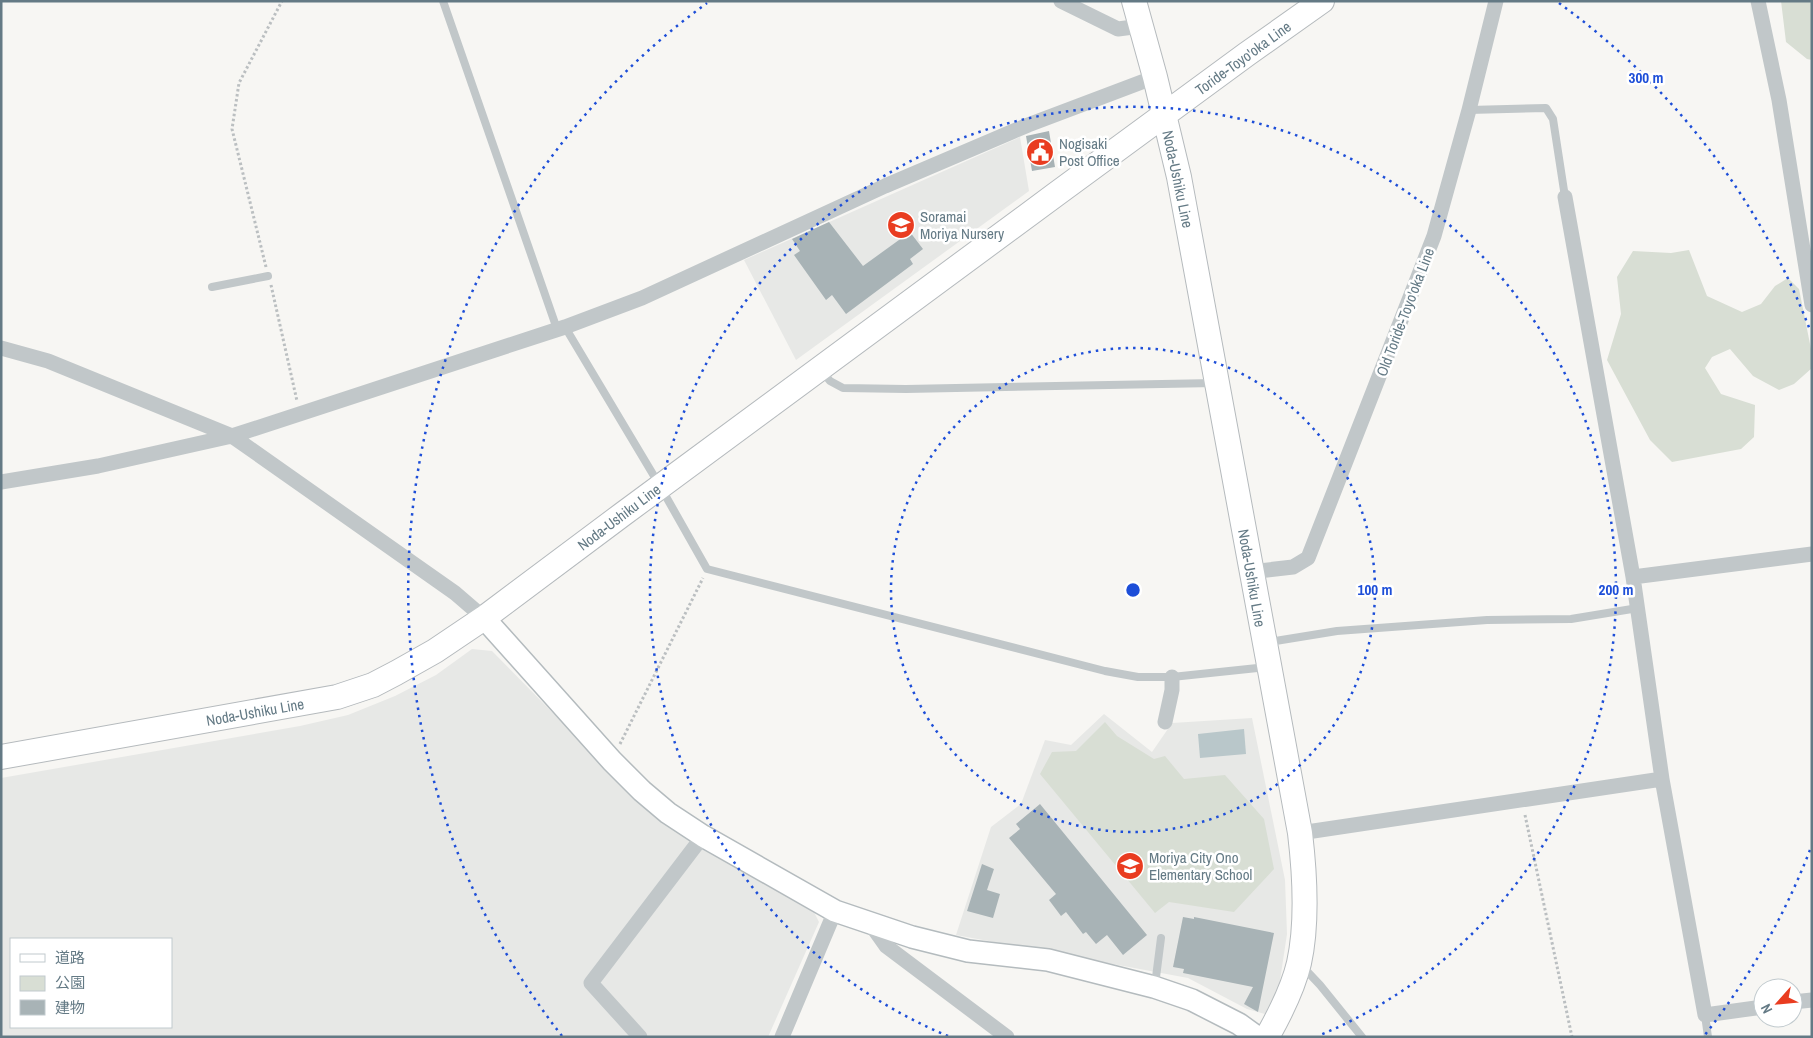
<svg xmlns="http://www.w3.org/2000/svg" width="1813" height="1038" viewBox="0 0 1813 1038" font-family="'Archivo Narrow','Noto Sans JP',sans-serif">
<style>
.built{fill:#e7e8e6;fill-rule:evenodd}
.green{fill:#d8ded4}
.water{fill:#b9c7ca}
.building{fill:#a8b3b6}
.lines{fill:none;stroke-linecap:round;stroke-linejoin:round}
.secondary-casing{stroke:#b4bbbe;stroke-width:24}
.primary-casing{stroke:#b5babd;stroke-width:26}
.path{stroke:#bbbfc1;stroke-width:3;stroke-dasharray:2.5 2.5;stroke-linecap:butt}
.lane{stroke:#c1c7c9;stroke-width:8}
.street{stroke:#c1c7c9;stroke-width:15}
.secondary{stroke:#fff;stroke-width:21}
.primary{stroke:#fff;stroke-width:24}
.ring{fill:none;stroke:#1d4ed8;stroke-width:2.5;stroke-dasharray:2.5 5}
.labels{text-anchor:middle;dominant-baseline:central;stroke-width:5;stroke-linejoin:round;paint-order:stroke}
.street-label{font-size:15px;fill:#647a85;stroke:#fff}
.poi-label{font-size:15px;fill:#647a85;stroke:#fff;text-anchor:start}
.centre{fill:#1d4ed8;stroke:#fff;stroke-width:2.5}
.ring-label{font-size:15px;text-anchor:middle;font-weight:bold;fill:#1d4ed8;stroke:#fff;stroke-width:5;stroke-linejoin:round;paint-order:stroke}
</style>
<rect width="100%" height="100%" fill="#f7f6f3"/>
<path class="built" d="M1020,137L1029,191L796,360L744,260Z
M472,649L492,651L607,768L701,844L814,912L819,922L768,1037H1V778L300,726L348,715L395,696L436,675ZM11,939H171V1027H11Z
M1104,714L1152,752L1172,723L1252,718L1285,880L1287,934L1279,987L1265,1014L1247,1009L1188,978L956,935L991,827L1021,804L1045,740L1071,745Z"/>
<path class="green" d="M1781,1H1812V60L1807,59L1786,42Z
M1689,250L1707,296L1742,312L1761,304L1775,286L1788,278L1799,289L1812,354V368L1794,384L1779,390L1753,376L1730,349L1712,357L1705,368L1721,394L1755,405L1754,437L1741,449L1672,462L1650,440L1607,360L1621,314L1617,277L1633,251L1671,253Z
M1105,722L1117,736L1154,759L1165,756L1184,779L1225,775L1264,819L1274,869L1234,912L1169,902L1155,913L1040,774L1052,752L1076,751Z"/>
<path class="water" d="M1244,729L1246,754L1200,758L1198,734Z"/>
<path class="building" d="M1049,131L1055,167L1032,171L1026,136Z
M829,222L863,266L910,232L923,249L910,259L913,264L846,314L832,295L826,300L794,255L800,251L792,239Z
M1040,804L1147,935L1123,955L1107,935L1096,944L1086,932L1083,934L1066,912L1061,916L1049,900L1056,894L1009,838L1020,829L1016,824Z
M982,864L994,869L987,890L1000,894L993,918L967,911Z
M1183,917L1194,919V917L1274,933L1258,1012L1244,1004L1253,987L1183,973L1184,969L1173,967Z"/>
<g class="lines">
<g class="secondary-casing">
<path id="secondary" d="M484,618L612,761L642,791L668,813L703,836L835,911L912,937L968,951L1048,960L1154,987L1192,1000L1239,1024L1257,1037"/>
</g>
<g class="primary-casing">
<path id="primary" d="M1134,1L1155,77L1179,177L1300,833C1305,875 1308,922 1299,963C1293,989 1280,1014 1267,1037
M1,757L337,697L373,685L396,673L435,651L484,618L623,514L1055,195L1247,54L1322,1"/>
</g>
<path class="path" d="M266,267L232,129L239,83L282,1
M271,285L297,401
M620,744L703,578
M1525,815L1572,1037"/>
<path class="lane" d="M443,1L557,329
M1469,110L1546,108L1553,119L1565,197
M212,287L268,276
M565,327L660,486L707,569L1105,671L1138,677H1172L1267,667
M821,370L830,381L843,388L906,389L1215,383
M1269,642L1337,631L1487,620L1571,619L1638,608
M1302,966L1320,985L1362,1037
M1155,985L1161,938
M1705,1015L1708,1037"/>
<path class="street" d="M1061,1L1118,29L1141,26
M1758,1L1779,100L1812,305
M1565,197L1633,577
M1,348L48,361L232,436L455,593L484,618
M1,482L98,466L232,436L565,327L642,298L885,186L1028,125L1155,77
M1250,572L1293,567L1308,558L1434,236L1469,110L1496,1
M1165,722L1172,690V677
M1662,779L1705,1015L1763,1007
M1300,833L1662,779L1633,577L1812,554
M869,922L886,946L1007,1037
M1793,1002L1812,1000
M640,1037L591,983L703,836
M782,1037L835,911"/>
<use href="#secondary" class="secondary"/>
<use href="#primary" class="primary"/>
</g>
<g class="ring">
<circle cx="1133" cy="590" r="242"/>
<path d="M948 1036A483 483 0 1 1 1318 1036"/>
<path d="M1810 850A725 725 0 0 1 1704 1036M562 1036A725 725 0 0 1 707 3M1559 3A725 725 0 0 1 1810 330"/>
</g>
<defs>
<g id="civic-disc" transform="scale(1.4375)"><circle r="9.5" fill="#e93c20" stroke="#fff"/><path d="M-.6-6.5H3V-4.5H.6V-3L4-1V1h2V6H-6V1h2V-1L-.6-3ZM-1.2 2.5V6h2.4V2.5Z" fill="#fff"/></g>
<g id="school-disc" transform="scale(1.4375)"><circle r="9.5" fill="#e93c20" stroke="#fff"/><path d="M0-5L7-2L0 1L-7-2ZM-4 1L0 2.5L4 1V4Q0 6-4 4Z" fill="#fff"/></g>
</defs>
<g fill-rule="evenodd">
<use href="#civic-disc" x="1040" y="152"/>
<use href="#school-disc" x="901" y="225"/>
<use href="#school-disc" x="1130" y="866"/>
</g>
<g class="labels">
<g class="street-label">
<text transform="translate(1243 58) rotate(-36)">Toride-Toyo'oka Line</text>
<text transform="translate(1178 179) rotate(78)">Noda-Ushiku Line</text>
<text transform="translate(1405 312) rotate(-69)">Old Toride-Toyo'oka Line</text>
<text transform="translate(619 517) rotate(-37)">Noda-Ushiku Line</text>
<text transform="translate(1252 578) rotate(80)">Noda-Ushiku Line</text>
<text transform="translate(255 712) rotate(-10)">Noda-Ushiku Line</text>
</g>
<g class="poi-label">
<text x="1059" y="143">Nogisaki<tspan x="1059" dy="17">Post Office</tspan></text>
<text x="920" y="216">Soramai<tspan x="920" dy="17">Moriya Nursery</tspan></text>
<text x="1149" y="857">Moriya City Ono<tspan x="1149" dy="17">Elementary School</tspan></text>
</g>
</g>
<circle cx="1133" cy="590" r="8" class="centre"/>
<g class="ring-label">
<text x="1646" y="83">300 m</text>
<text x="1375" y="595">100 m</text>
<text x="1616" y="595">200 m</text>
</g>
<rect width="1813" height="1038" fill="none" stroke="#647a85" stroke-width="5"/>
<rect x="10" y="938" width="162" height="90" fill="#ffffff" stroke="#c1cace"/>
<rect x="20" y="954" width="25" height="8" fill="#ffffff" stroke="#c1cace"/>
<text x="55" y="963" font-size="15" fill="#647a85">道路</text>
<rect x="20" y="976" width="25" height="15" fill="#d8ded4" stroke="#c1cace"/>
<text x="55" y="988" font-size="15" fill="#647a85">公園</text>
<rect x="20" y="1000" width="25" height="15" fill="#a8b3b6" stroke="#c1cace"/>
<text x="55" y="1013" font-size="15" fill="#647a85">建物</text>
<g transform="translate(1778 1003) rotate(243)"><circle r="24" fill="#ffffff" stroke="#c1cace"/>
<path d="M0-4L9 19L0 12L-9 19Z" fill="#e93c20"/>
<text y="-8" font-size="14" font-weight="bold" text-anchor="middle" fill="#647a85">N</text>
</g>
</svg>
